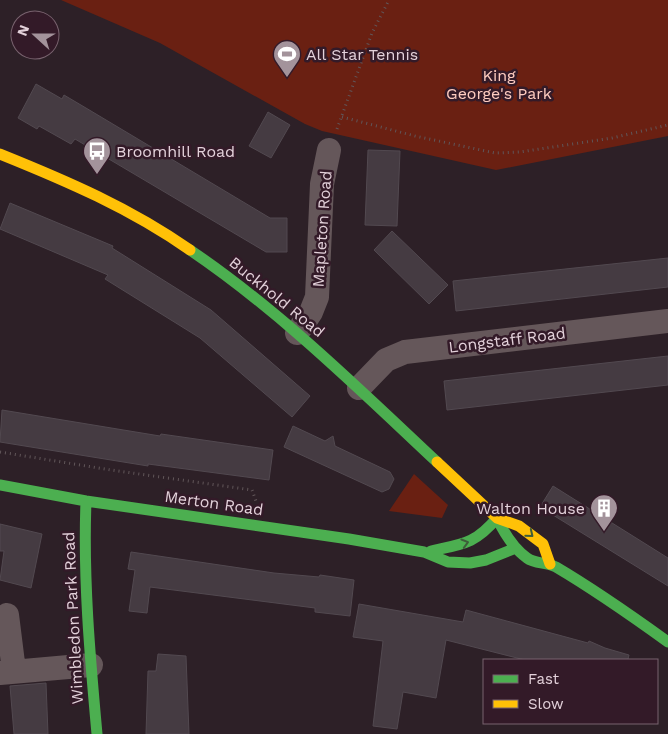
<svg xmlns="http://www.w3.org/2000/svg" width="668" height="734" viewBox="0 0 668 734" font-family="'Work Sans',sans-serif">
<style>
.green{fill:#6a2012}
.building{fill:#453b42;stroke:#524950}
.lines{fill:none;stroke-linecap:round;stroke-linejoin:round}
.path{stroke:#615659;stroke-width:3;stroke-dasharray:1 4;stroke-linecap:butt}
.street{stroke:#65575a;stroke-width:24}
.fast{stroke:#4caf50;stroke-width:11}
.slow{stroke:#ffc107;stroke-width:11}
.oneway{stroke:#3e5d3a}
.labels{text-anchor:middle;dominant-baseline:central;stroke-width:5;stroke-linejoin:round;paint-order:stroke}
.poi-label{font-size:16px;fill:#e3d1da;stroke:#331a28;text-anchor:start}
.park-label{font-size:16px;fill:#ffccc0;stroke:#331a28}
.street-label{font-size:16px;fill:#e3d1da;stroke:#331a28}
</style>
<rect width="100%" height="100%" fill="#2d2027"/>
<path class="green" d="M61,0H668V136L496,170L322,131L305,124L160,43Z
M414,474L448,505L442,518L389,511Z"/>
<path class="building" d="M36,84L62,99L64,95L91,111L270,218H287V252H266L75,139L71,144L39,126L37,129L18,118Z
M268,112L290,125L271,158L249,146Z
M368,150L400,151L397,226L365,225Z
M10,203L113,246L112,248L211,310L310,396L292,417L200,338L105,279L108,275L0,229Z
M392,231L448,285L429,304L374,250Z
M668,258V287L456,311L453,281Z
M668,356V385L447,410L444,381Z
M2,410L160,436L161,434L273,450L269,480L148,464V466L0,442Z
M293,426L325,441L333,436L335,446L390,472L394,479L389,489L382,492L284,447Z
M553,486L668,558V586L540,507Z
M0,524L42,534L31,588L0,580L4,551H0Z
M131,552L274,573L319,577L320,575L354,580L350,616L315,612V608L150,587L147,613L129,611L135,570L128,569Z
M359,604L463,622L466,610L588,643L589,641L605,648L629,655L628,659L630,660H525L446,640L436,698L403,692L397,729L373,726L383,641L353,637Z
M158,654L186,656L189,734H146L148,671H156Z
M46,683L48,734H14L10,686Z"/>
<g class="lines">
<path class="path" d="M342,117L415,136L495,153L520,152L612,138L668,125
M337,129L372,33L389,0
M0,452L111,470L252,490L256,501"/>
<path class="street" d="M297,333L311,312L317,297L322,184L329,150
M359,388L386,360L405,352L668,321
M7,615L14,671
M0,673L91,665"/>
<path class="fast" d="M190,250C280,311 358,388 437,462
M0,485L86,501L349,539L424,552L448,562L470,563L486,560L516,548
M86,501C83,578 90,657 97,734
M497,518C504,533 513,548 527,558C535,564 547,562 556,567C595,590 632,616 668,642
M431,551C463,544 475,544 497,518"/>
<path class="slow" d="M0,154C67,181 130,208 190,250
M437,462L497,518L519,526L543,544L550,564"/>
</g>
<defs><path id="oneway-chevron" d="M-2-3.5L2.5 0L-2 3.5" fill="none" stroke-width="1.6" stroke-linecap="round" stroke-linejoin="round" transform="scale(1.25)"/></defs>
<g class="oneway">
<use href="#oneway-chevron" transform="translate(530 534) rotate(39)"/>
<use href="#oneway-chevron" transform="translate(465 543) rotate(-16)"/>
</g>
<defs>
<g id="stadium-pin" transform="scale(1.4375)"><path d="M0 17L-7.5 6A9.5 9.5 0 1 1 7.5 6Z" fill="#a3939b" stroke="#331a28"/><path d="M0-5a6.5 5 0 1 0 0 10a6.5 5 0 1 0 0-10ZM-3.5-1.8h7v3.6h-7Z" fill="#fff"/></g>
<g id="bus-pin" transform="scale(1.4375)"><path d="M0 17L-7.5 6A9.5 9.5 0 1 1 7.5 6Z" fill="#a3939b" stroke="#331a28"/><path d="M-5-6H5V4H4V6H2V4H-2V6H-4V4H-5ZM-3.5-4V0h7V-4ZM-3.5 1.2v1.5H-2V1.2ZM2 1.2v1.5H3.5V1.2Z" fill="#fff"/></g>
<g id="building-pin" transform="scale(1.4375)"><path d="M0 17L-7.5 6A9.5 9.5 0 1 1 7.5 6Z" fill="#a3939b" stroke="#331a28"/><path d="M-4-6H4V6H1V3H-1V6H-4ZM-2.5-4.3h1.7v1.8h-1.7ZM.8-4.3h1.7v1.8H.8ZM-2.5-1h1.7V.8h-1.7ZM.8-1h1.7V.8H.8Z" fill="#fff"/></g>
</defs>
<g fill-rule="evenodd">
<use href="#stadium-pin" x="287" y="54"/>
<use href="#bus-pin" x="97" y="151"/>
<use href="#building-pin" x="604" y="508"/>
</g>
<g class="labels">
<g class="poi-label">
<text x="306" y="54">All Star Tennis</text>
<text x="116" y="151">Broomhill Road</text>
<text x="585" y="508" text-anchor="end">Walton House</text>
</g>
<g class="park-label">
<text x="499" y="75">King<tspan x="499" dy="18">George's Park</tspan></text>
</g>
<g class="street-label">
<text transform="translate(322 229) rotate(-86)">Mapleton Road</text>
<text transform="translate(277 297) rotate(39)">Buckhold Road</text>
<text transform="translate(507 340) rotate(-7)">Longstaff Road</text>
<text transform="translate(214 503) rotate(8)">Merton Road</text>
<text transform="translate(73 618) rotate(-93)">Wimbledon Park Road</text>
</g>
</g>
<rect x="483" y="659" width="175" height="65" fill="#331a28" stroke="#79636f"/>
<rect x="493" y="675" width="25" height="8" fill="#4caf50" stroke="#79636f"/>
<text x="528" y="684" font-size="15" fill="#e3d1da">Fast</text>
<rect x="493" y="700" width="25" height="8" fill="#ffc107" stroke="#79636f"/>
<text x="528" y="709" font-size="15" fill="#e3d1da">Slow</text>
<g transform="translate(35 35) rotate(291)"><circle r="24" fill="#331a28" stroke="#79636f"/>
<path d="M0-4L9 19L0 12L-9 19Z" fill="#a3939b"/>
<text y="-8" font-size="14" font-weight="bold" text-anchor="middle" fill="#e3d1da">N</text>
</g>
</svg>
